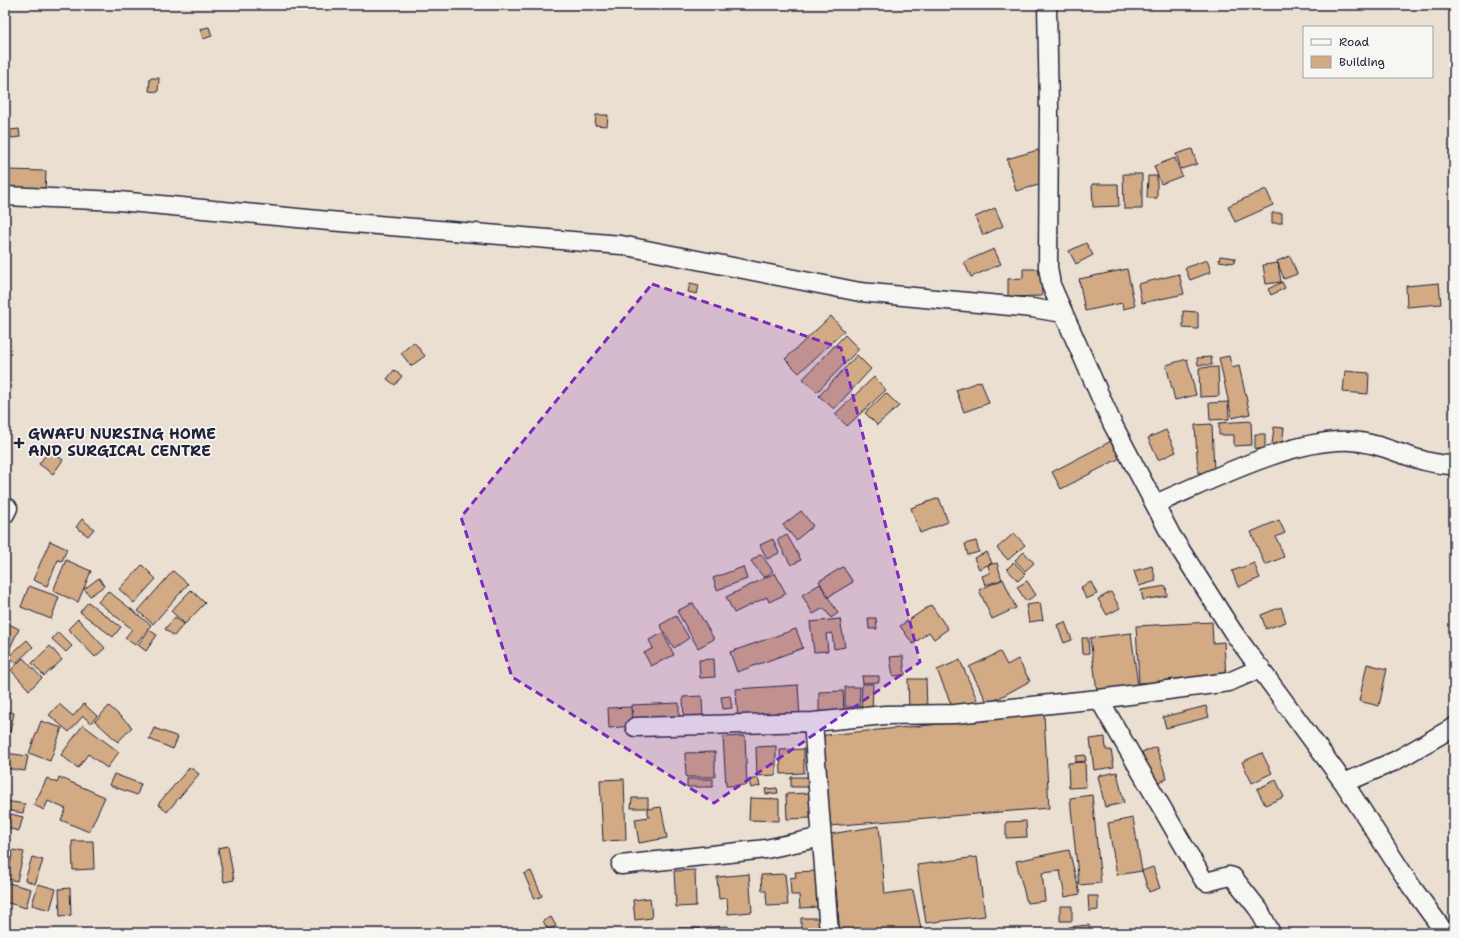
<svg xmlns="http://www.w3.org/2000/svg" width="1459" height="938" viewBox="0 0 1459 938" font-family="'Shantell Sans',sans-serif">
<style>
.building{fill:#d2aa84;stroke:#22223b}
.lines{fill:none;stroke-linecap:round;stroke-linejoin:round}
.minor-casing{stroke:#22223b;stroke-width:21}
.minor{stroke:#f6f6f2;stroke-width:18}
.marked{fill:#7b2cbf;fill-opacity:0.2;stroke:#7b2cbf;stroke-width:3;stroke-dasharray:8 5;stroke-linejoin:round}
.poi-dot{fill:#22223b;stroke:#f6f6f2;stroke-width:1.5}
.labels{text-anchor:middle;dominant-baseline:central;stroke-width:3.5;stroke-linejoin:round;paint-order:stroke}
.poi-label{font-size:15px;font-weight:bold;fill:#22223b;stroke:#f6f6f2;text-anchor:start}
</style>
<rect width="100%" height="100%" fill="#ebdfd1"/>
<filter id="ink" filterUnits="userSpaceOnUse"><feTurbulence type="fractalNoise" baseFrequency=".025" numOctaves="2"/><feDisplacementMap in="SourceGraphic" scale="8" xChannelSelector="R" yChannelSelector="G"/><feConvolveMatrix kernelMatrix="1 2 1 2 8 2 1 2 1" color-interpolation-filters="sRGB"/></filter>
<g filter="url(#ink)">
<path class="building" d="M209,27L212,36L203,39L200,29Z
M150,78H159L158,92L149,91Z
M596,115H608L607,126L595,125Z
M19,129L20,137L11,138L10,130Z
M1192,149L1197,164L1181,169L1176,154Z
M1038,150L1047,183L1016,191L1007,159Z
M1175,158L1182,176L1161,184L1154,166Z
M7,170L46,171L45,192L6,191Z
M1123,174H1142V209H1124Z
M1148,176H1157V198H1147Z
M1092,184H1118L1119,206L1093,207Z
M1266,189L1273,205L1235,222L1228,206Z
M995,208L1003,226L983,235L975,217Z
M1272,213H1282V223H1272Z
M1086,243L1093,255L1076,264L1069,251Z
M994,249L1001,264L971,277L964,262Z
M1220,256L1235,258L1234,263L1219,261Z
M1290,256L1297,274L1284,279L1277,261Z
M1207,260L1211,272L1190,280L1185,268Z
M1278,263L1281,282L1266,284L1263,265Z
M1023,269H1041L1042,296L1008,297V279L1023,278Z
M1127,269L1135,306L1123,309L1122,303L1085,311L1079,279Z
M1179,274L1184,294L1142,303L1138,284Z
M1282,282L1285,288L1271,295L1268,289Z
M690,283L699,285L697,294L688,292Z
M1439,283L1441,304L1407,307L1406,286Z
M1183,311L1198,312V329L1183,328Z
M831,316L844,331L799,373L785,359Z
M845,335L859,349L817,392L803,379Z
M414,342L425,356L411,366L401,353Z
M857,355L871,369L834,409L819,396Z
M1229,356L1232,368L1239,366L1250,414L1232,418L1219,358Z
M1211,357L1212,365H1198L1197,358Z
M1187,359L1196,395L1175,400L1166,365Z
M1218,367L1219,396L1200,397L1199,368Z
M394,370L402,376L395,385L387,379Z
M1345,371L1369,373L1368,394L1343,392Z
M874,377L886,390L847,426L835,414Z
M981,381L989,403L964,412L956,390Z
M886,393L899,406L877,425L865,413Z
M1228,402L1229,419L1210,420L1209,403Z
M1251,421L1252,445L1234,446V435H1219V423Z
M1212,424L1214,472L1198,473L1195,425Z
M1274,427L1284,428L1282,445L1272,444Z
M1166,430L1176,452L1158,460L1148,438Z
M1255,434H1265V449H1255Z
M1115,439L1124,456L1061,489L1052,472Z
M49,450L63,460L53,474L39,464Z
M939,498L948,522L920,533L911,508Z
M801,511L813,526L796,540L783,525Z
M82,519L94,529L88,536L76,527Z
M1279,520L1285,533L1276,537L1284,557L1265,565L1251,532Z
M1014,533L1025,545L1008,560L997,548Z
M787,535L801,560L791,565L777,540Z
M773,539L779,553L767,559L760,545Z
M50,541L67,549L62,561L58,560L47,586L33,580Z
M976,541L979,552L968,555L965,544Z
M987,552L992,563L979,569L974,558Z
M1024,552L1034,563L1025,571L1015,560Z
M761,554L773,571L764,578L751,561Z
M66,560L91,571L78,602L53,591Z
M1014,562L1025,574L1018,581L1007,569Z
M997,563L1002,580L985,585L982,576L990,573L988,565Z
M1254,563L1260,578L1238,587L1232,571Z
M142,565L156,579L134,603L119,589Z
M1152,566L1156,581L1139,586L1134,571Z
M743,567L747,579L717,590L713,578Z
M843,567L853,582L828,597L819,581Z
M173,571L188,584L153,624L138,611Z
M775,573L786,594L769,602L767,597L734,613L726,597Z
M99,578L104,586L90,596L84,589Z
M1003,579L1016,608L992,619L979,590Z
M1027,581L1036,595L1026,601L1017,587Z
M1091,582L1097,594L1086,599L1081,587Z
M820,584L838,613L831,618L824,608L813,614L802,595Z
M29,586L59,597L51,619L21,607Z
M1166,586L1167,596L1143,600L1141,590Z
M191,590L205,603L185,624L171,611Z
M108,591L151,625L135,645L125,638L132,629L98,602Z
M1111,592L1120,608L1107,615L1098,599Z
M88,602L121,627L113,637L80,612Z
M693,603L714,639L698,648L677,611Z
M1040,603L1043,620L1029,622L1026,605Z
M931,605L948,629L934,639L929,632L913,644L900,626Z
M1281,607L1286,622L1266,629L1261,615Z
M676,616L689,638L674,648L660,625Z
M175,617L184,624L174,636L165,629Z
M868,618H876L877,629H869Z
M78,619L105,648L95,657L68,629Z
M840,619L845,647L834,649L832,633L826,634L828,651L814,652L810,622Z
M5,622L19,629L8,652L5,651Z
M1065,622L1072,640L1064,643L1057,625Z
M1212,622L1213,643L1224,642L1226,678L1139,683L1136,626Z
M796,629L803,648L737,672L730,652Z
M149,630L157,635L146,651L138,645Z
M58,632L72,646L66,652L52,639Z
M663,633L674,655L651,666L644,653L653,648L649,640Z
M1131,633L1138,686L1097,691L1090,638Z
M1082,638H1088L1089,653L1083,654Z
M27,640L33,647L16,663L9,656Z
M50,646L62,660L44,676L32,663Z
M1000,652L1007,665L1018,659L1030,681L988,704L969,667Z
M903,656L905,675L893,676L890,657Z
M23,658L42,678L29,690L11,670Z
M714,659L715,677L700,678L699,660Z
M960,660L978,702L954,711L937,670Z
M1367,664L1387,669L1379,706L1359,701Z
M862,676H879V682L863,683Z
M908,679H926L927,710H909Z
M862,684H873L872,711H861Z
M798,685L800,717L738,722L736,689Z
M845,687H860L859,707H845Z
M843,691L844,713L819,714V692Z
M702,696L703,722L684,723L683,697Z
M730,696L732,708L723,709L721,697Z
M679,703V723L633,724L632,705Z
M59,704L73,716L84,704L97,716L91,723L83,716L69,732L49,715Z
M109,706L132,727L118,742L95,721Z
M1206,706L1209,717L1166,728L1163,717Z
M631,707L632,726L609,728L608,708Z
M5,711L14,713L10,732L5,731Z
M1044,714L1049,808L829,826L816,736Z
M41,721L62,728L50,761L29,753Z
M83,725L119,752L107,768L88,754L78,768L61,755Z
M154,728L178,737L173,749L149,739Z
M745,736L747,785L726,786L723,737Z
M1105,737L1106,750H1111L1114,767L1094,770L1090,739Z
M776,746V775L757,776L756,747Z
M1156,747L1167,779L1154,784L1142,752Z
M804,749V773L781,774L780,750Z
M715,752V777H686L685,753Z
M5,753L28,756L25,771L5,768Z
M1262,753L1272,773L1252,783L1242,762Z
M1085,755L1086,761L1076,762V756Z
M1085,762L1086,787L1069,788L1068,763Z
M190,767L199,774L167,812L158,804Z
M1117,772L1124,803L1105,807L1098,776Z
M114,774L141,784L137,795L109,785Z
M59,777L105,797L89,832L61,820L66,809L48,801L44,810L34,805L47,778L57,783Z
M791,777H809V787H791Z
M758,778L760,786L751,788L749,780Z
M624,779L626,840L603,841L600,780Z
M687,779H713V787H687Z
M1276,780L1284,797L1265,805L1257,789Z
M777,788L778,793L766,794L765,789Z
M810,793L811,818L787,819L786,794Z
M1092,795L1101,883L1079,885L1070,798Z
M632,798H648V808H631Z
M750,798L779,799V821L749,820Z
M5,801L25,804L23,813L5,810Z
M661,807L667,838L639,843L635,819L649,817L647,809Z
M11,814L23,817L19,831L7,828Z
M1133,818L1142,871L1117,875L1108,823Z
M1026,821L1027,837L1006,838V822Z
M879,826L885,894L913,890L922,933H840L831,834Z
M72,841H93L94,869L73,870Z
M228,846L234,880L224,882L218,848Z
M13,850L24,852L17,881L7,879Z
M1069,850L1080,894L1065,897L1060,871L1042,873L1045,901L1027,903L1016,861Z
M32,857L43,860L35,884L25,880Z
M977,857L985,916L926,923L917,865Z
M1153,867L1160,888L1149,892L1142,871Z
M695,870L696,906L676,907L674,871Z
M531,871L542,896L535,899L524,874Z
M816,871L818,907L800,908L799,895H791L790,878L796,877L795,872Z
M749,874L752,912L728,914L727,898L719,899L717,877Z
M785,874L788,905L767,906L766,891H762L761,875Z
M5,882L31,889L26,908L5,902Z
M38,884L56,889L50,910L32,905Z
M70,888L71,915L60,916L59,889Z
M1088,896H1098V910L1089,911Z
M650,898L652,918L635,920L633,900Z
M1060,906H1072V921H1060Z
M551,917L556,926L548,930L543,921Z
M801,918H822V933H801Z
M1089,925L1090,933H1069V927Z
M728,926V933H709V927Z
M663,928H700V933H663Z
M758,929L759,933H742V930Z"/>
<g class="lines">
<g class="minor-casing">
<path id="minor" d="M1047,5L1049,109L1048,267L1051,285L1112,423L1171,535L1233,632L1344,783L1411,886L1445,933
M5,196L119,201L329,221L621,245L860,292L1032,308L1063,313
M1155,504C1210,481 1292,438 1351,441C1386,443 1417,465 1454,465
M5,514L8,508
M1099,699L1203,879L1207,882L1229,876L1233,877L1259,910L1271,933
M813,722L829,933
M635,727L813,722L885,715L955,714L1099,699L1229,682L1261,668
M1344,783L1395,761L1454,727
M621,865L766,849L822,837"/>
</g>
<use href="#minor" class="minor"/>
</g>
</g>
<path class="marked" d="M652,284L841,348L920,662L714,803L512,677L461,517Z"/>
<path class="poi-dot" d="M17 437h4v4h4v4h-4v4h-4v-4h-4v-4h4z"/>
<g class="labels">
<g class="poi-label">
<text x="28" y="434">GWAFU NURSING HOME<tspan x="28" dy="17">AND SURGICAL CENTRE</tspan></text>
</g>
</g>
<rect width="1459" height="938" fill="none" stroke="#f6f6f2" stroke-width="20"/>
<rect x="10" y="10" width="1439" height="918" fill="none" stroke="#22223b" stroke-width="1.5" filter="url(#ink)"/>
<rect x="1303" y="26" width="130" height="52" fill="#f6f6f2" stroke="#a1a1a9"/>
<rect x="1311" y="39" width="20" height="6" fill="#f6f6f2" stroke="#a1a1a9"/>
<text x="1339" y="46" font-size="12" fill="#22223b">Road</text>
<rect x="1311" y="56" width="20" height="12" fill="#d2aa84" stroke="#a1a1a9"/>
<text x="1339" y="66" font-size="12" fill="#22223b">Building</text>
</svg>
